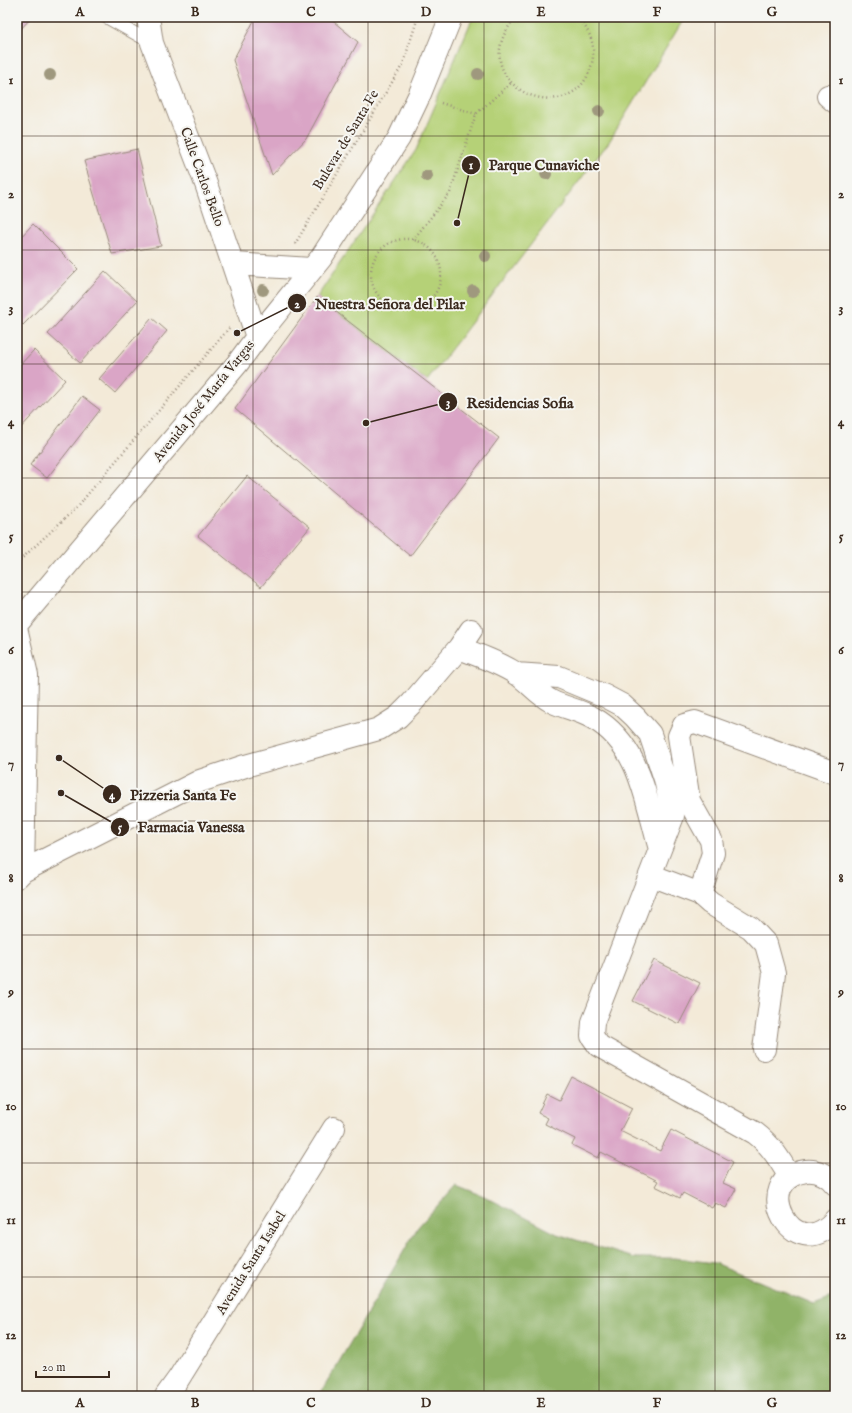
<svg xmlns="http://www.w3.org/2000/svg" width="852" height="1413" viewBox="0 0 852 1413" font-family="'IM FELL English',serif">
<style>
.green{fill:#b5d177;stroke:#787e4a}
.forest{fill:#90b368;stroke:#666e43}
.building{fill:#daa5c6}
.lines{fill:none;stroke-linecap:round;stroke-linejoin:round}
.service-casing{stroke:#978a7b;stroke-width:14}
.minor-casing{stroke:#978a7b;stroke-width:24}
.path{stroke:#978a7b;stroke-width:2.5;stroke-dasharray:1 3;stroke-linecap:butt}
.service{stroke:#fff;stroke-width:12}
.minor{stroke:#fff;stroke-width:22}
.tree{fill:#9f987e}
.grid{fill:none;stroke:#3b2a1e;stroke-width:1;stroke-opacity:0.55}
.labels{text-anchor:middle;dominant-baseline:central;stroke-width:4;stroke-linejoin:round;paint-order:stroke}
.street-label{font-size:14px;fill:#3b2a1e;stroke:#f6f6f2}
.leader{fill:none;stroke:#3b2a1e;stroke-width:1.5}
.callout-dot{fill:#3b2a1e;stroke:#f6f6f2;stroke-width:1.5}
.mark-label{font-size:12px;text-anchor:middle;font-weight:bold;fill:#fff}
.callout-label{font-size:15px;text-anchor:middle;font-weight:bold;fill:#3b2a1e;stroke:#f6f6f2;stroke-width:4;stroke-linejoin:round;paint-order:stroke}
.neatline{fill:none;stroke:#3b2a1e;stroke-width:1.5}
.grid-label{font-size:13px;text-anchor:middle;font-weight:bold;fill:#3b2a1e}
</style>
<rect width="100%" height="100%" fill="#f6f6f2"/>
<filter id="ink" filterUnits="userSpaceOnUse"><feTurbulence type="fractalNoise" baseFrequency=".025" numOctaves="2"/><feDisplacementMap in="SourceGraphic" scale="8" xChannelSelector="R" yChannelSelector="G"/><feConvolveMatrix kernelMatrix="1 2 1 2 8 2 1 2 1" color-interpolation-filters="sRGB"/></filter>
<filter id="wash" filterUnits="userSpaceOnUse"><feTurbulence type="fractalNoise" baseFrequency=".012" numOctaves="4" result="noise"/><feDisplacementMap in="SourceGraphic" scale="16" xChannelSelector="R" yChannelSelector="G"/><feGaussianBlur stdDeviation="0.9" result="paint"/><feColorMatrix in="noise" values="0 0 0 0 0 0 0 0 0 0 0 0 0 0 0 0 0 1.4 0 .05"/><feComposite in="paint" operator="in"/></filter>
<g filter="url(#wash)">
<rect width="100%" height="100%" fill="#f3ead8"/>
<path class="green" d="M473,17H685L609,142L427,381L317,297L416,150Z"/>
<path class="forest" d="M456,1185L484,1196L557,1234L634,1258H674L715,1263L814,1304L835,1296V1396H319L418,1227Z"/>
<g id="blocks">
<path class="building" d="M17,17H32L17,33Z
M256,17H328L358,42L306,139L272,175L233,60Z
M137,149L161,246L112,254L84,161Z
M33,224L78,269L23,325L17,319V241Z
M105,271L137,301L80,363L48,334Z
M317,297L499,438L410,556L235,409Z
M152,318L167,331L115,393L99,379Z
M34,350L65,380L17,432V368Z
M82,396L100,410L47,478L30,465Z
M247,476L310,527L261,587L198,536Z
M654,960L700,983L679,1024L633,1001Z
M571,1076L632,1108L620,1131L660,1151L671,1130L733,1162L723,1183L736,1189L726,1208L715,1203L712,1208L683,1193L680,1198L655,1186L658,1181L601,1152L598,1158L572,1145L575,1139L545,1124L548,1118L538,1113L547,1094L559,1100Z"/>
</g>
</g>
<g filter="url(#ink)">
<use href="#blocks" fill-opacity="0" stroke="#978a7b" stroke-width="1"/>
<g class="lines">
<g class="service-casing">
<path id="service" d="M106,17L152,43"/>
</g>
<g class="minor-casing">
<path id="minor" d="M148,17L152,43L206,184L257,337
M828,96L835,102
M234,264L311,269
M17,624L237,364L257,337L321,258L399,138L419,96L451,17
M17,632L27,675L23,871L17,877
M459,648C478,655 500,663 517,674C529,682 538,694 551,701C564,708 580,710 593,718C641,745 646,802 660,849
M516,674L559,677L605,696L622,705L635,717L650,734L665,779L673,816L593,1022L592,1036L599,1046L755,1133C771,1145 780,1160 790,1177
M23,871L200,781L245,766L379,729L398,717L412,703L459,648L471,630
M650,875L700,894L710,903L751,928L766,944L774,973L764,1049
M700,894L713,853L711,840L689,801L679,736L684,725L695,722L835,773
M835,1184C828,1175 817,1170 806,1171C748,1179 793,1269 835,1220
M166,1396L179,1378L334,1128"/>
</g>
<path class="path" d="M516,17C457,85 575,136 592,63C596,45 590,30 577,17
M441,103L476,114
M371 274a35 35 0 1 1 70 0a35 35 0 1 1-70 0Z
M413,240L450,193L476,114L511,83
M295,244L403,64L418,17
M17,563L76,508L230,327"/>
<use href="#service" class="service"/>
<use href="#minor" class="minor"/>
</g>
<g class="tree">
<circle cx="478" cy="74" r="6"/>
<circle cx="50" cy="75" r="6"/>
<circle cx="599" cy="111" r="6"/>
<circle cx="546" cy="174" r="6"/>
<circle cx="427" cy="176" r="6"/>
<circle cx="485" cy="256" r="6"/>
<circle cx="263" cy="290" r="6"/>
<circle cx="473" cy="291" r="6"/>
</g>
</g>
<path class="grid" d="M137,17V1396M253,17V1396M368,17V1396M484,17V1396M599,17V1396M715,17V1396M17,136H835M17,250H835M17,364H835M17,478H835M17,592H835M17,706H835M17,821H835M17,935H835M17,1049H835M17,1163H835M17,1277H835"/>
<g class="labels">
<g class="street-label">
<text transform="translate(346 140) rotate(-59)">Bulevar de Santa Fe</text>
<text transform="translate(202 177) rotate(70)">Calle Carlos Bello</text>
<text transform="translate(204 401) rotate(-51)">Avenida José María Vargas</text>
<text transform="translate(251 1263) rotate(-58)">Avenida Santa Isabel</text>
</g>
</g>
<path class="leader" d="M457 223L471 165M237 333L297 303M366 423L448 402M59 758L112 794M61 793L120 827"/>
<g class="callout-dot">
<circle cx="457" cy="223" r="4"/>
<circle cx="237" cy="333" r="4"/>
<circle cx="366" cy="423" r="4"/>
<circle cx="59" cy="758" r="4"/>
<circle cx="61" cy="793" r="4"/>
<circle cx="471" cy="165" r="10"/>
<circle cx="297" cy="303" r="10"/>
<circle cx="448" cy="402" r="10"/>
<circle cx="112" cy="794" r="10"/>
<circle cx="120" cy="827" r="10"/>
</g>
<g class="mark-label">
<text x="471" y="169">1</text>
<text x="297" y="308">2</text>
<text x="448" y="406">3</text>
<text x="112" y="799">4</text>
<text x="120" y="831">5</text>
</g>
<g class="callout-label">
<text x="544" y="170">Parque Cunaviche</text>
<text x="390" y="309">Nuestra Señora del Pilar</text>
<text x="520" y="408">Residencias Sofia</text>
<text x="183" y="800">Pizzeria Santa Fe</text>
<text x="191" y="832">Farmacia Vanessa</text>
</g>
<rect width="852" height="1413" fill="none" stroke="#f6f6f2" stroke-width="44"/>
<path d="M36 1371v6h73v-6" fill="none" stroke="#3b2a1e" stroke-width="2"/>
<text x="42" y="1371" font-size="12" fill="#3b2a1e" stroke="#f6f6f2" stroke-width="3" paint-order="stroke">20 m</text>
<rect x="22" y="22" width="808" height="1369" class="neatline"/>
<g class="grid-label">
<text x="80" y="16">A</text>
<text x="195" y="16">B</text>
<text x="311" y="16">C</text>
<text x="426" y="16">D</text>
<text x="541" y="16">E</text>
<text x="657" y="16">F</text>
<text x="772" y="16">G</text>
<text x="11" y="84">1</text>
<text x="841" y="84">1</text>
<text x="11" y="198">2</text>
<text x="841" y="198">2</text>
<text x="11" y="312">3</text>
<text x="841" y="312">3</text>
<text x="11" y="426">4</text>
<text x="841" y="426">4</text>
<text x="11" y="540">5</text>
<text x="841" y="540">5</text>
<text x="11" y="654">6</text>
<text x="841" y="654">6</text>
<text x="11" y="768">7</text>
<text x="841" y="768">7</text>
<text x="11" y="882">8</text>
<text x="841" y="882">8</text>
<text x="11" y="996">9</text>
<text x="841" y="996">9</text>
<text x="11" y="1110">10</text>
<text x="841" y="1110">10</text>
<text x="11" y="1224">11</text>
<text x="841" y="1224">11</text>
<text x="11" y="1339">12</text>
<text x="841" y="1339">12</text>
<text x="80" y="1407">A</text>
<text x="195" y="1407">B</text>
<text x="311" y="1407">C</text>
<text x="426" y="1407">D</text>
<text x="541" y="1407">E</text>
<text x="657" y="1407">F</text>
<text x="772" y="1407">G</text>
</g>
</svg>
